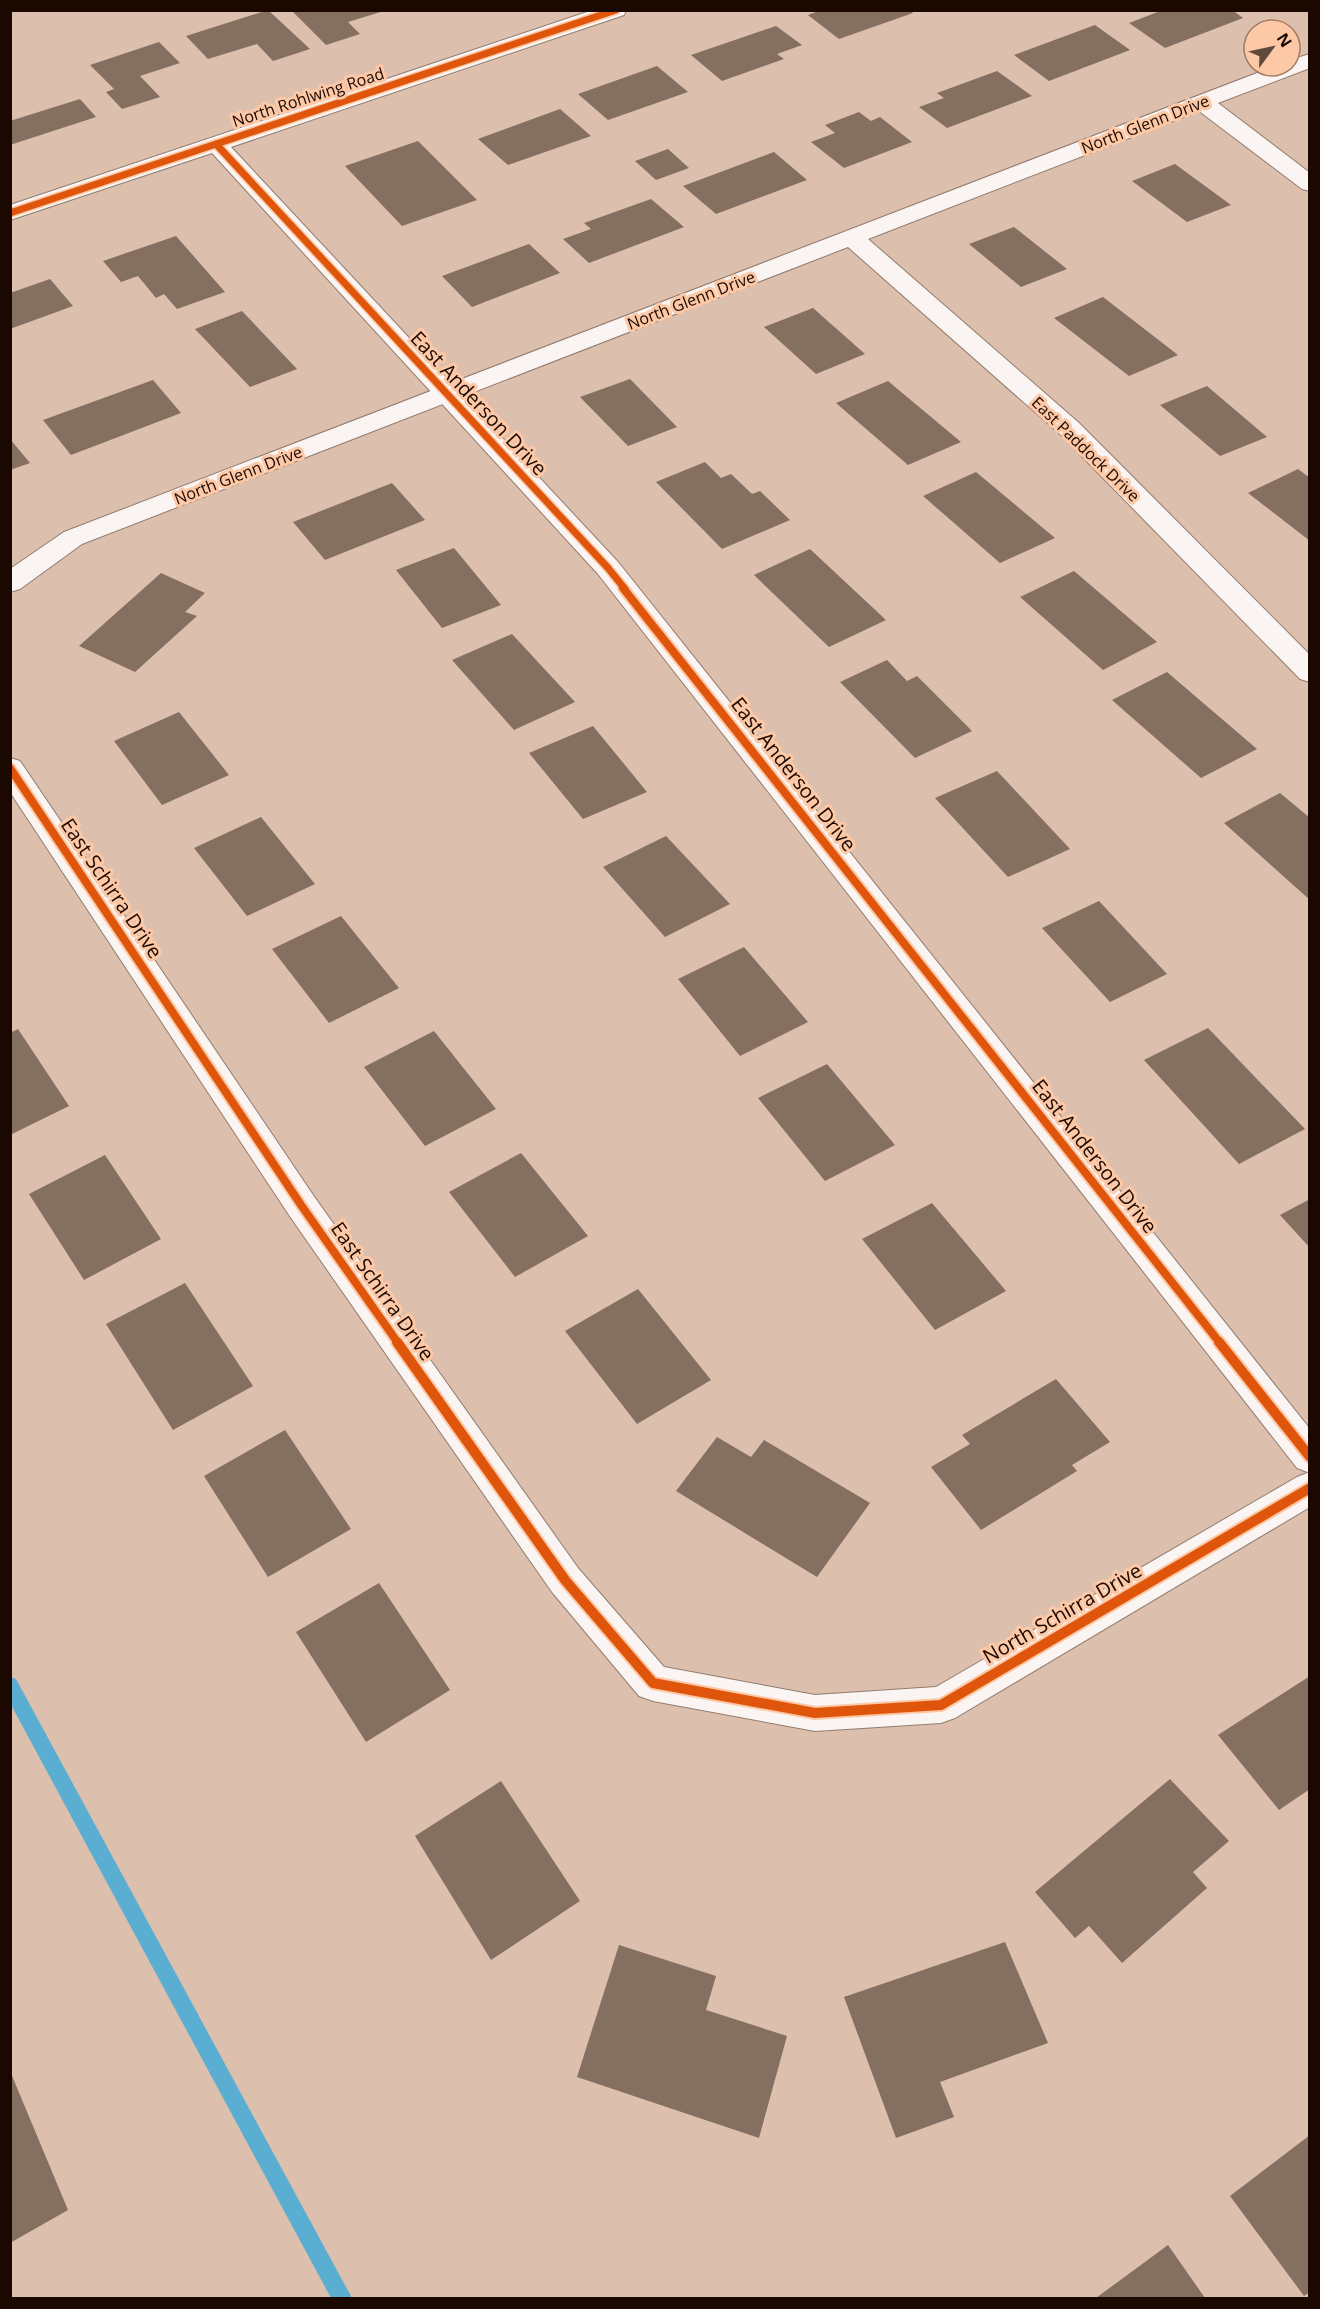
<svg xmlns="http://www.w3.org/2000/svg" width="1320" height="2309" viewBox="0 0 1320 2309" font-family="'Open Sans',sans-serif">
<style>
.lines{fill:none;stroke-linecap:round;stroke-linejoin:round}
.stream{fill:#59aed1;fill-rule:evenodd}
.building{fill:#856f61}
.minor-casing{stroke:#927c6e;stroke-width:2}
.tertiary-casing{stroke:#927c6e;stroke-width:2}
.minor{fill:#faf5f3;fill-rule:evenodd}
.tertiary{fill:#faf5f3;fill-rule:evenodd}
.cycleway-far2-casing{stroke:#fdc8a6;stroke-width:10}
.cycleway-far1-casing{stroke:#fdc8a6;stroke-width:12}
.cycleway-casing{stroke:#fdc8a6;stroke-width:14}
.cycleway-far2{stroke:#de550b;stroke-width:7}
.cycleway-far1{stroke:#de550b;stroke-width:8}
.cycleway{stroke:#de550b;stroke-width:10}
.labels{text-anchor:middle;dominant-baseline:central;stroke-width:6;stroke-linejoin:round;paint-order:stroke}
.far-street-label{font-size:16px;fill:#1b0901;stroke:#fdc8a6}
.street-label{font-size:20px;fill:#1b0901;stroke:#fdc8a6}
</style>
<rect width="100%" height="100%" fill="#dcbfad"/>
<g class="lines">
<path class="stream" d="M10,1677L16,1679L352,2298H331L10,1703Z"/>
</g>
<path class="building" d="M268,10L310,49L273,61L257,44L208,59L186,36Z
M291,10H384V11L348,22L360,34L326,45Z
M821,10H910L913,13L839,39L808,15Z
M1163,10H1232L1243,18L1165,48L1129,23Z
M1095,25L1130,50L1049,81L1014,55Z
M776,26L802,45L777,54L784,59L722,81L691,55Z
M159,42L180,63L140,76L160,97L122,109L106,92L114,89L90,65Z
M657,66L688,92L608,120L578,94Z
M997,71L1032,96L947,128L919,107L944,98L937,93Z
M80,99L96,117L10,145V121Z
M560,109L591,136L508,165L478,139Z
M859,112L871,121L880,117L912,142L844,168L811,142L835,133L825,125Z
M418,141L477,200L402,226L345,166Z
M668,149L689,168L656,180L635,161Z
M774,152L807,180L716,214L683,186Z
M1175,164L1231,205L1187,222L1132,181Z
M651,199L684,227L589,263L563,239L591,229L584,223Z
M1014,227L1067,269L1021,287L969,244Z
M176,236L225,292L177,309L164,294L156,298L138,276L121,282L103,261Z
M529,244L560,273L472,307L442,276Z
M50,279L73,306L10,329V293Z
M1103,297L1178,355L1129,376L1054,318Z
M813,308L865,354L816,374L764,327Z
M242,311L297,369L250,387L195,329Z
M630,379L677,427L628,446L580,397Z
M153,380L181,413L71,455L43,420Z
M888,381L961,442L908,465L836,403Z
M1207,386L1267,437L1220,456L1160,405Z
M10,439L30,463L10,470Z
M705,462L721,478L731,474L752,494L760,491L790,520L722,549L656,482Z
M1298,469L1310,478V541L1248,493Z
M976,472L1055,538L1000,563L923,496Z
M392,483L425,520L325,560L293,522Z
M454,548L501,605L442,628L396,570Z
M810,549L886,620L829,647L754,575Z
M1074,571L1157,642L1103,670L1020,597Z
M161,573L205,593L185,612L197,616L135,672L79,646Z
M512,634L575,702L514,730L452,660Z
M887,660L907,681L917,676L972,731L915,758L840,682Z
M1167,672L1257,749L1201,778L1112,700Z
M179,712L229,775L162,805L114,741Z
M593,726L647,792L583,819L529,753Z
M997,771L1070,849L1008,877L935,798Z
M1280,793L1310,818V900L1224,823Z
M261,817L315,884L247,916L194,848Z
M666,836L730,904L665,937L603,867Z
M1099,901L1167,974L1110,1002L1042,928Z
M341,916L399,988L329,1023L272,949Z
M744,947L808,1022L740,1056L678,979Z
M1208,1028L1305,1129L1239,1164L1144,1060Z
M18,1029L69,1106L10,1135V1033Z
M434,1031L496,1109L425,1146L364,1067Z
M827,1064L895,1145L825,1181L758,1098Z
M521,1153L588,1236L515,1277L449,1192Z
M105,1155L161,1239L84,1280L29,1194Z
M1310,1199V1248L1280,1215Z
M932,1203L1006,1291L935,1330L862,1239Z
M185,1283L253,1386L173,1430L106,1324Z
M638,1289L711,1380L637,1424L565,1331Z
M1056,1379L1110,1442L1072,1465L1077,1471L981,1530L931,1467L970,1444L962,1435Z
M285,1430L351,1529L268,1577L204,1476Z
M717,1437L751,1457L764,1440L870,1503L817,1577L676,1491Z
M379,1583L450,1690L366,1742L296,1632Z
M1310,1676V1789L1279,1810L1218,1735Z
M1170,1779L1229,1841L1193,1872L1207,1888L1122,1963L1089,1926L1075,1938L1035,1892Z
M501,1781L580,1901L491,1960L415,1836Z
M1005,1942L1048,2043L940,2082L954,2117L896,2138L844,1997Z
M619,1945L716,1976L706,2010L787,2036L759,2138L577,2077Z
M10,2071L68,2210L10,2243Z
M1310,2135V2292L1304,2296L1230,2196Z
M1168,2245L1205,2298H1096Z"/>
<g class="lines">
<g class="minor-casing">
<path id="minor" d="M1310,54V68L1218,103L1310,173V191L1302,189L1199,111L868,239L1079,423L1310,655V682L1300,679L1061,435L848,247L82,544L20,589L10,592V569L64,532L1275,66H1290V60Z
M10,758L20,761L313,1195L578,1568L664,1667L815,1695L936,1687L1297,1477L1310,1472V1507L955,1718L941,1723L815,1731L653,1701L639,1696L552,1592L289,1215L10,792Z"/>
</g>
<g class="tertiary-casing">
<path id="tertiary" d="M593,10H626L624,15L231,147L618,562L1310,1429V1473L1297,1468L598,574L212,153L10,220V205Z"/>
</g>
<use href="#minor" class="minor"/>
<use href="#tertiary" class="tertiary"/>
<g class="cycleway-far2-casing">
<path id="cycleway-far2" d="M216,144L608,568L625,589
M10,213L616,10"/>
</g>
<g class="cycleway-far1-casing">
<path id="cycleway-far1" d="M623,588L1220,1343
M10,768L301,1205L398,1343"/>
</g>
<g class="cycleway-casing">
<path id="cycleway" d="M397,1342L565,1580L653,1683L815,1713L941,1705L1310,1488
M1219,1342L1310,1457"/>
</g>
<use href="#cycleway-far2" class="cycleway-far2"/>
<use href="#cycleway-far1" class="cycleway-far1"/>
<use href="#cycleway" class="cycleway"/>
</g>
<g class="labels">
<g class="far-street-label">
<text transform="translate(308 97) rotate(-18)">North Rohlwing Road</text>
<text transform="translate(1145 124) rotate(-21)">North Glenn Drive</text>
<text transform="translate(691 300) rotate(-21)">North Glenn Drive</text>
<text transform="translate(1086 449) rotate(44)">East Paddock Drive</text>
<text transform="translate(238 475) rotate(-21)">North Glenn Drive</text>
</g>
<g class="street-label">
<text transform="translate(479 403) rotate(47)">East Anderson Drive</text>
<text transform="translate(794 774) rotate(52)">East Anderson Drive</text>
<text transform="translate(112 888) rotate(56)">East Schirra Drive</text>
<text transform="translate(1095 1156) rotate(52)">East Anderson Drive</text>
<text transform="translate(383 1291) rotate(55)">East Schirra Drive</text>
<text transform="translate(1062 1613) rotate(-30)">North Schirra Drive</text>
</g>
</g>
<rect width="1320" height="2309" fill="none" stroke="#1b0901" stroke-width="24"/>
<g transform="translate(1272 48) rotate(57)"><circle r="28" fill="#fdc8a6" stroke="#a37c64" stroke-width="1.5"/>
<path d="M0-4.5L10 22L0 15L-10 22Z" fill="#5f493d"/>
<text y="-9" font-size="16" font-weight="bold" text-anchor="middle" fill="#1b0901">N</text>
</g>
</svg>
